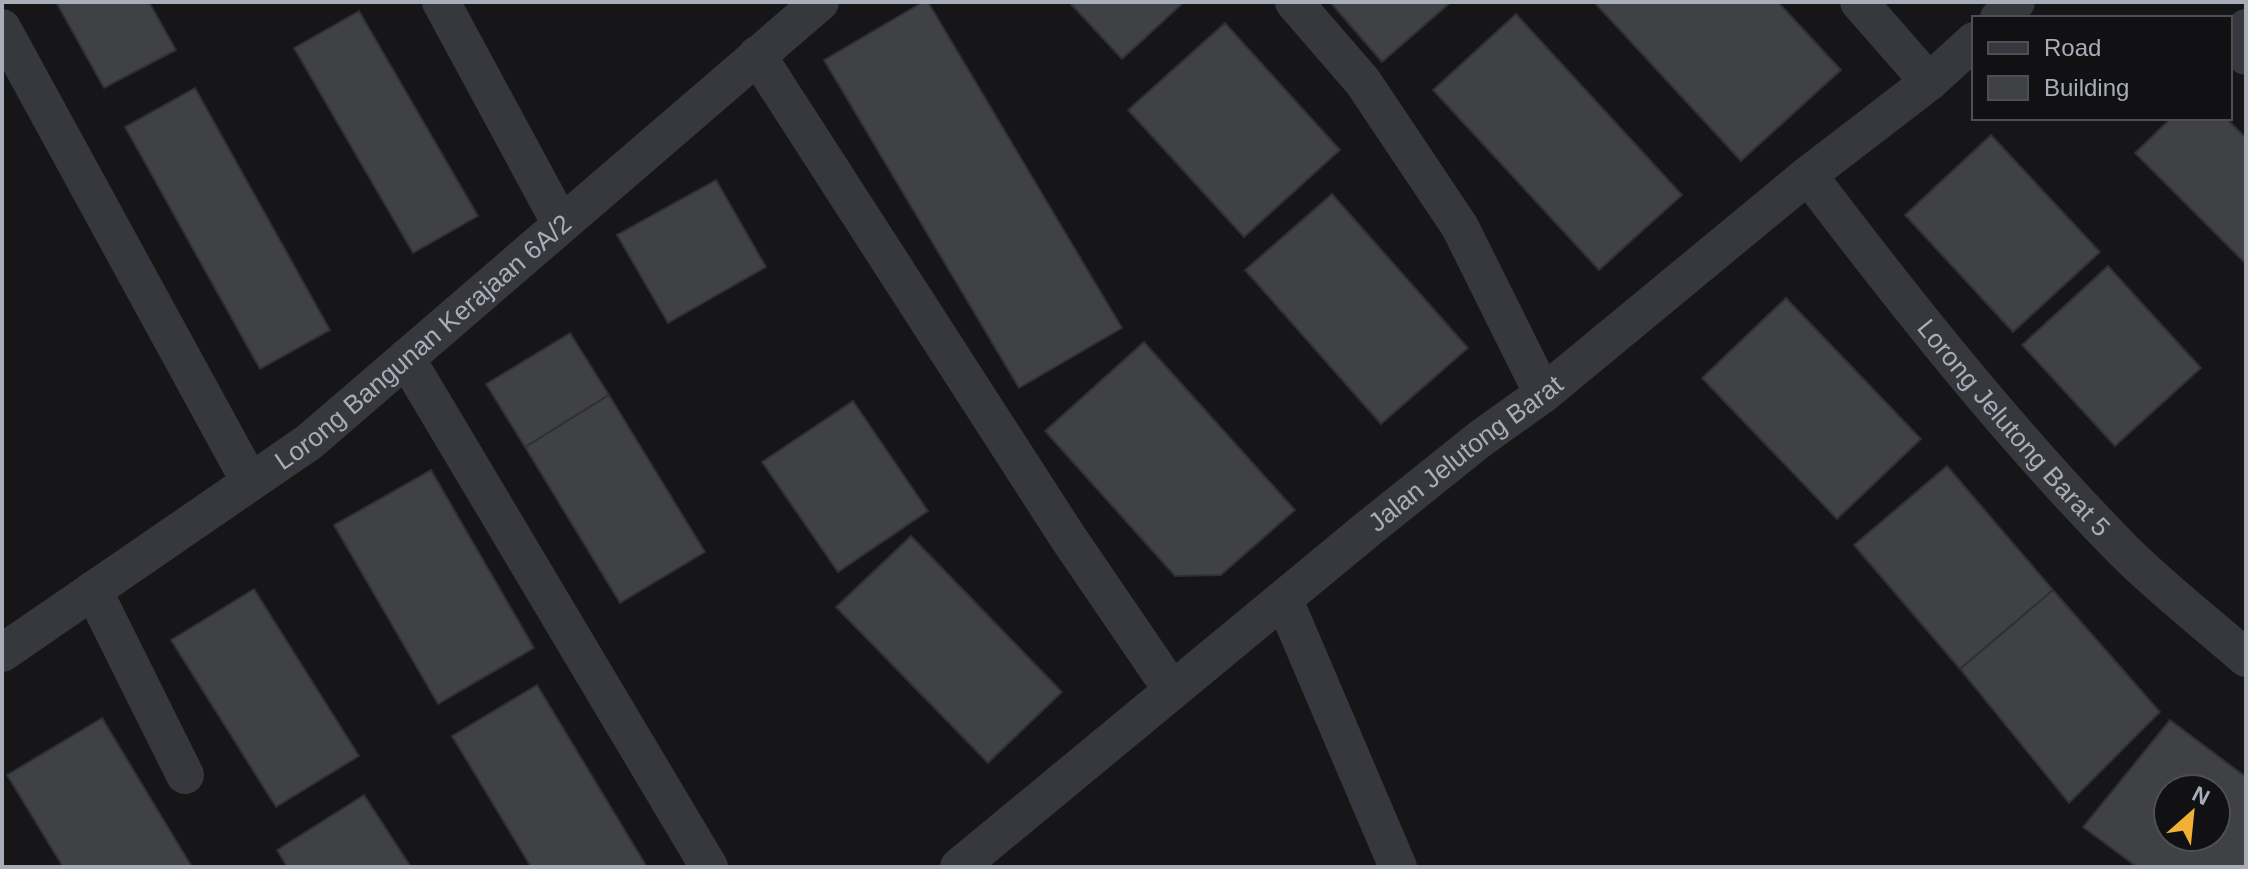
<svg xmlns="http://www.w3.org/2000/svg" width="2248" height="869" viewBox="0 0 2248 869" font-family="Arial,sans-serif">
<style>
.building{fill:#404145;stroke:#303034;stroke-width:2;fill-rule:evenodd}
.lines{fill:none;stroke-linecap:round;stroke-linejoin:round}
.minor{stroke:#37383d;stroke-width:38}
.labels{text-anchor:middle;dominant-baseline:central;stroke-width:8;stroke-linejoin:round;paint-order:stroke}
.street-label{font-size:26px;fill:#a8adb8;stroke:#111113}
</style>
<rect width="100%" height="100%" fill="#161618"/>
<path class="building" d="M56,2H149L176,50L104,88Z
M923,2H928L1122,328L1019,388L824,60Z
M1069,2H1184L1122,59Z
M1330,2H1451L1382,62Z
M1594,2H1778L1841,70L1741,161Z
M359,11L478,216L413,253L294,48Z
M1516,14L1682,195L1599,270L1433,90Z
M1225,23L1340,150L1244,237L1128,110Z
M195,88L330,330L260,369L125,127Z
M2171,118H2226L2246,138V264L2135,153Z
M1991,135L2100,252L2013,332L1905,215Z
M716,180L766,267L668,323L617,235Z
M1332,194L1468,348L1381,424L1245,270Z
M2108,266L2201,368L2115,446L2022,345Z
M1786,298L1921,439L1837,519L1702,378Z
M570,333L609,395L525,447L486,384Z
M1144,342L1295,510L1221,575L1175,576L1045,431Z
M609,395L705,552L620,603L525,447Z
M853,401L928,511L838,572L762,462Z
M1947,466L2053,590L1960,669L1854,545Z
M431,470L534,648L438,704L334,525Z
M911,536L1062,692L988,763L836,607Z
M254,589L359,756L276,807L171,640Z
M2053,590L2160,712L2069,803L1960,669Z
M537,685L647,867H531L452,736Z
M102,718L192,867H63L7,775Z
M2170,720L2246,777V867H2137L2083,827ZM2168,789H2216V837H2168Z
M364,795L411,867H287L277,850Z"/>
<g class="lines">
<g class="minor">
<path d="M441,2L561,224"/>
<path d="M1294,2L1363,82L1460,227L1543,394"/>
<path d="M1859,2L1929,82"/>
<path d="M1999,18L2016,2"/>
<path d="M2,28L250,482"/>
<path d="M2246,28L2240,34L2246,56"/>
<path d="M757,55L1067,536L1172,690"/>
<path id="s1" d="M1808,175C1907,305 2008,433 2123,550C2162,589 2205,622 2246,658"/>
<path d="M406,358L709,867"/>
<path d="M93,590L185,775"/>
<path d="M1284,600L1398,867"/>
<path id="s2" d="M2,653L309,442L820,2"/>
<path id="s3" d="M959,867L1369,528L1480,439L1543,394L1808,175L1929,82L1974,41"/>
</g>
</g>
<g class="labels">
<g class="street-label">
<text stroke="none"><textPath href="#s2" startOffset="524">Lorong Bangunan Kerajaan 6A/2</textPath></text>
<text stroke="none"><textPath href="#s1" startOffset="326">Lorong Jelutong Barat 5</textPath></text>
<text stroke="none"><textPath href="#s3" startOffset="654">Jalan Jelutong Barat</textPath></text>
</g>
</g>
<rect width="2248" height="869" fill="none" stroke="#a8adb8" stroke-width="8"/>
<rect x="1972" y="16" width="260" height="104" fill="#111113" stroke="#4d4f55" stroke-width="2"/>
<rect x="1988" y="42" width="40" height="12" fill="#37383d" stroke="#4d4f55" stroke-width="2"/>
<text x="2044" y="56" font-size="24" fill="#a8adb8">Road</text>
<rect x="1988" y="76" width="40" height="24" fill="#404145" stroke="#4d4f55" stroke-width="2"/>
<text x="2044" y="96" font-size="24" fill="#a8adb8">Building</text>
<g transform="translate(2192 813) rotate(27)"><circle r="38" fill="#111113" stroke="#4d4f55" stroke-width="2"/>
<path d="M0-6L14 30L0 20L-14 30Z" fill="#f2b134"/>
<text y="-12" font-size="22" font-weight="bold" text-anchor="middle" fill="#a8adb8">N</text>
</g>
</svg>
